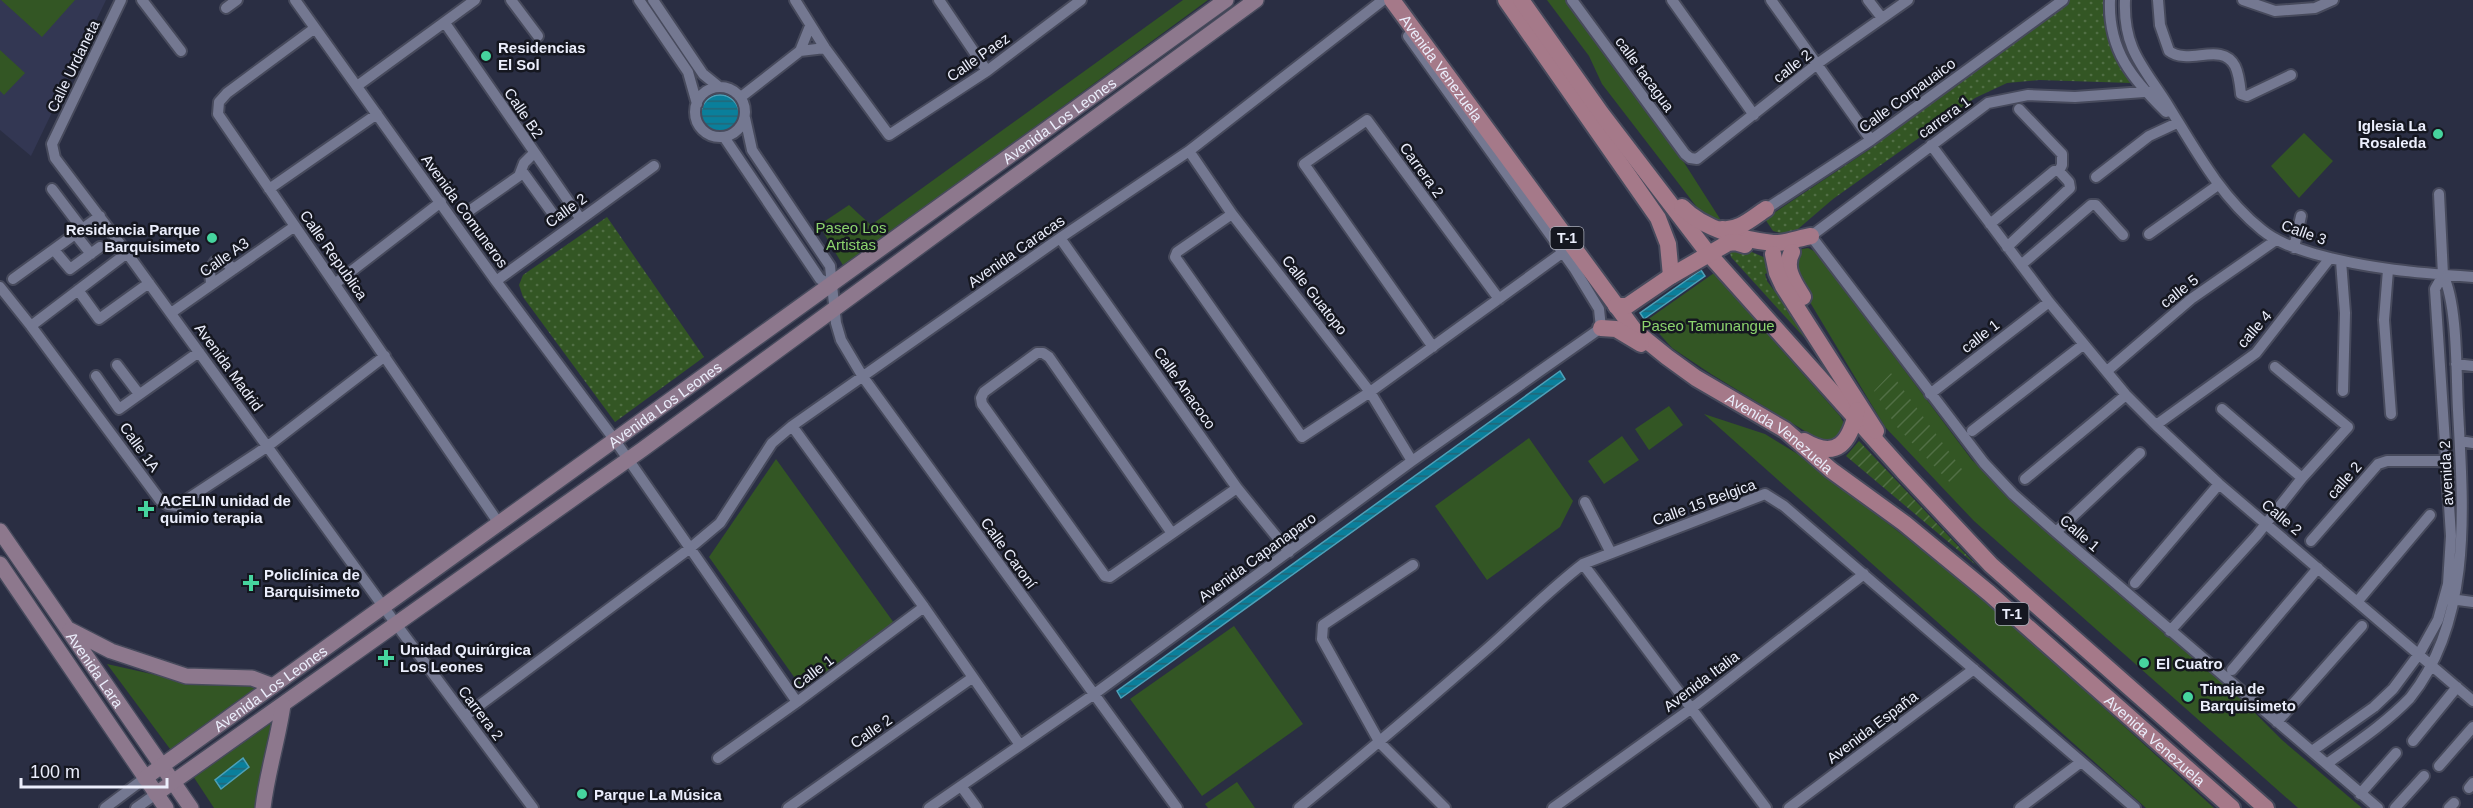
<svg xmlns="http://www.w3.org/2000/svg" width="2473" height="808" viewBox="0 0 2473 808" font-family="Helvetica,sans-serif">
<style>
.built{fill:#333753}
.grass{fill:url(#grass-dots)}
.park{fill:#335624}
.garden{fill:url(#garden-furrows)}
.water{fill:url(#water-rules);stroke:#4ea0b8;stroke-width:1.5}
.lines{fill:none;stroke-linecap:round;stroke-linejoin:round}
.street-casing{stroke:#474a5c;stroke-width:14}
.secondary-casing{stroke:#474a5c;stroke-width:18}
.primary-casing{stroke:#474a5c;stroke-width:20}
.street{stroke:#747891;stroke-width:10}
.secondary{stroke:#8d788d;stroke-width:15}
.primary{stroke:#a57989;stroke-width:16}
.poi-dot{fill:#46d49e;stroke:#151720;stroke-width:2}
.labels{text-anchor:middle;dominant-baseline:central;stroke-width:5;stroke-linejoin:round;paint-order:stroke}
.shield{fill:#151720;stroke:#abaeba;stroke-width:1.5}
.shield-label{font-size:14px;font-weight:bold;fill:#ebeefc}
.poi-label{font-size:15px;font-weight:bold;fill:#ebeefc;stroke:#151720;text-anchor:start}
.street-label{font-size:15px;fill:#ebeefc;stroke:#151720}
.park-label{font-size:15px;fill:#8cd46e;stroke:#151720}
</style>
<defs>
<pattern id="grass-dots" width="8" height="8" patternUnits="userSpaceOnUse" patternTransform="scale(1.5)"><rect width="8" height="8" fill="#335624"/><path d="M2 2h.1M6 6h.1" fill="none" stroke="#516f45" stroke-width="1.8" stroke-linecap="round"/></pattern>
<pattern id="garden-furrows" width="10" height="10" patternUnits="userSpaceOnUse" patternTransform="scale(1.5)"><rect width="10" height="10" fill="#335624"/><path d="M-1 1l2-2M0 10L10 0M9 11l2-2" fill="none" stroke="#516f45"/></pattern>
<pattern id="water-rules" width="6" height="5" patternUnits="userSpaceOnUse" patternTransform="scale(1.5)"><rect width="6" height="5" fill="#0a7f9b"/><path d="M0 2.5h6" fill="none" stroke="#256677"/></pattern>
</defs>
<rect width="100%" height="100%" fill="#2a2e43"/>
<path class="built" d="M0,0H106L31,156L0,130Z"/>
<path class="grass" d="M2069,0H2109L2103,14L2107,36L2131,83L2039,80L2007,83L1975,98L1833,199L1798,229L1785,234L1773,231L1765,219L1870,149Z
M607,217L704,357L615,422L523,297L519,285L523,275Z
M1738,246L1768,259L1770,272L1765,274L1767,281L1831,367L1731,257L1729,248Z"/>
<path class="park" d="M1,0H75L42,37Z
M1183,0H1208L844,267L819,225L849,205L871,225Z
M1547,0H1569L1675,145L1685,164L1722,222L1699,210L1602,84L1589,56Z
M0,50L25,73L4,95L0,91Z
M2304,133L2333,161L2299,198L2271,166Z
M1808,248L1816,252L1972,460L2243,701L2282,740L2362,808H2298L1974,521L1885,427L1796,279V254L1802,249Z
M1714,273L1840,416L1845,425L1836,443L1823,442L1711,374L1672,348L1647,320Z
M1669,406L1683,425L1649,450L1635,429Z
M1704,414L1765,434L1801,456L1980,595L2214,808H2146Z
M1622,436L1639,460L1604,484L1588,461Z
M1529,438L1573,501L1560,527L1487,580L1435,506Z
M776,459L894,623L804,691L709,557Z
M1234,626L1303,724L1202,796L1130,699Z
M107,664L174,679L262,686L173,753Z
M277,717L257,799L256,808H214L193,776Z
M1237,782L1255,808H1208L1205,804Z"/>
<path class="garden" d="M1891,373L1967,476L1955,488L1896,426L1874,391Z
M1859,441L1977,566L1846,456Z"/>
<path class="water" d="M701 114a19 19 0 1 1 38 0a19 19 0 1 1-38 0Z
M1701,270L1705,276L1644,319L1640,313Z
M1560,371L1565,379L1121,698L1117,691Z
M243,758L249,767L221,789L215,780Z"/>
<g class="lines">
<g class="street-casing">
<path id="street" d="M121,0L52,144L55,158L127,253L396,624L533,808
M142,0L181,51
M295,0L496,281L614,439L797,702
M511,0L538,36
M639,0L688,72L697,104
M653,0L703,74L719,87
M795,0L825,48L889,135L987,71L1081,0
M939,0L987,71
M1572,0L1685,154L1690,158L1697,159L1817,64L1908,0
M1672,0L1754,115
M1771,0L1871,140
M1868,0L1882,18
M2110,0C2108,50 2132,79 2166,112
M2125,0C2123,51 2145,68 2169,107C2196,151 2221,197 2262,230C2278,243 2296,248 2315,254C2368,269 2419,273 2473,277
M2158,0L2160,25L2169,51C2188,66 2222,41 2235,66C2239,74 2240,85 2241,94L2247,96L2291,75
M2243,0L2275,11L2315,8L2333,0
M226,8L237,0
M445,23L580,218
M315,28L227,93L219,102L218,114L500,525
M800,51L810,26
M357,86L475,0
M695 112a25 25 0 1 1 50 0a25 25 0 1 1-50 0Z
M2158,91L2075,97L2028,95L1988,103L1811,236L1984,463L2013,494L2056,532L2378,808
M741,97L800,51L825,48
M2019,109L2062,154V165L2059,171
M745,118L752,150L830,266L836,323L841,340L863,377L1177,808
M724,137L820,279L831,285
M1931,145L2049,302L2126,395L2156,425L2219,484L2473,701
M1189,151L1232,214L1370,392L1412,461
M522,171L553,214
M2096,177L2149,136L2177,123
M52,189L83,230
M269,189L377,114
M1766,209L1871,140L2063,0
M469,211L519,176L524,163L534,153
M1232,214L1177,252L1175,257L1302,437L1370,392L1562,253
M1990,224L2054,171H2059L2069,182L2070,188L2007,247
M2149,234L2218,185
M76,235L91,254
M1060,238L1237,488L1289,552
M2294,248L2301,216
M54,250L70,269L100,247
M127,253L31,326L160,500L168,505L177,506L268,446L385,356
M2341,261L2345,313L2343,391
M2021,265L2091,205H2096L2123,235
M2388,270L2384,320L2391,414
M13,279L100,216
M496,281L654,166
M336,283L441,202
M211,284L210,270L215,262H225L234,269
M0,287L31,326
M78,290L99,319L149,283
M171,313L295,226
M1433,347L1304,164L1367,120L1499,299
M2456,364L2473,366
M117,365L139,394
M2107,371L2191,299L2276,240
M96,376L119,409L199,352
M1930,394L2049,302
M2222,409L2302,478
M2156,425L2256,353L2330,258
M792,426L924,607L1020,745
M1972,431L2084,344
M2460,441L2473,443
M2025,479L2126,395
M1585,502L1611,553
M1171,532L1049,357L1043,353H1037L984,392L981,398L982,404L1105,576L1110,577L1237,488
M2056,532L2140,453
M2311,541L2378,464L2387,461H2446
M1583,564L1766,808
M1413,565L1323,625L1322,639L1380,743L1445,808
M2135,583L2219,484
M2458,600L2473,602
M2357,602L2430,515
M2170,631L2257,535L2302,478L2348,427L2275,367
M2232,670L2318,568
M465,716L689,549L720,523L772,443L792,426L1060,238L1189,151L1383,0
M2277,722L2362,626
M2413,741L2457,687
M2312,751L2374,707L2393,689L2419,654L2438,620L2448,584L2451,536L2435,289L2443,275L2439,194
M718,758L797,702L924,607
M2328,763C2356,743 2386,723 2410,698C2473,619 2463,507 2458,410C2456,375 2458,305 2443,275
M2439,766L2473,727
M961,786L977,808
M2469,788L2473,783
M2360,794L2396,753
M105,808L145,778
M136,808L156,794
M788,808L972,678
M929,808L1093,695L1412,461L1601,328L1599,309L1574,268L1408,36
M1299,808C1363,756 1425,703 1487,649C1519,621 1549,590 1583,564L1765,494L1784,506L2135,808
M1553,808L1692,708L1864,574
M1789,808L1974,669
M2020,808L2081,762
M2395,808L2424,776
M2449,808L2454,803"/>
</g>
<g class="secondary-casing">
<g id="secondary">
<path id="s1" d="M0,531L191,808"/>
<path d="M0,564L166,808"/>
<path d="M70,630L111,651L186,676L252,678L273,686"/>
<path id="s2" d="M145,778L1226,0"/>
<path d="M156,794L643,449L1256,0"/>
<path d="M263,808C267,773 278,740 283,705"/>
</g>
</g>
<g class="primary-casing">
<g id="primary">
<path id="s3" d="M1392,0L1635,331L1667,357L1696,378L1785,430L1831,470L1904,523L1989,593L2232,808"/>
<path d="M1506,0L1658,218L1668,244L1671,276"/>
<path d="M1521,0L1601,113L1708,253L1903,471L1991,565L2266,808"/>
<path d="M1682,207C1703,229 1744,240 1773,243C1785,244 1799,238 1811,236"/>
<path d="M1722,229C1739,231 1752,218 1766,209"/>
<path d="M1792,252C1783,268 1795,284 1803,297"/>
<path d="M1773,254L1777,273L1783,286L1876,431"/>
<path d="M1616,306H1627L1671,276L1728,243L1735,242L1745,245"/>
<path d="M1601,328L1616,329L1641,344"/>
<path d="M1804,441C1838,461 1850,441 1857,410"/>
</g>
</g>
<use href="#street" class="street"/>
<use href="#secondary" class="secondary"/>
<use href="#primary" class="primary"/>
</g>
<g class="poi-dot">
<circle cx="486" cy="56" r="6"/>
<circle cx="2438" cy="134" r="6"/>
<circle cx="212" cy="238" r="6"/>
<path d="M143 500h6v6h6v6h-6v6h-6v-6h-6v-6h6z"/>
<path d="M248 574h6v6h6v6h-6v6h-6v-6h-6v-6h6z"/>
<path d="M383 649h6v6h6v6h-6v6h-6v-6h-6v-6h6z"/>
<circle cx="2144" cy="663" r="6"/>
<circle cx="2188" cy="697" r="6"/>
<circle cx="582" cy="794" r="6"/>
</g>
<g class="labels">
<g class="shield">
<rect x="1550.5" y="227" width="33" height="22" rx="4.5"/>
<rect x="1995.5" y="603" width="33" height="22" rx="4.5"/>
</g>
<g class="shield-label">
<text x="1567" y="238">T-1</text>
<text x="2012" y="614">T-1</text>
</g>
<g class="poi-label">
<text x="498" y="47">Residencias<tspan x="498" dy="17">El Sol</tspan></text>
<text x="2426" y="125" text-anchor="end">Iglesia La<tspan x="2426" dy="17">Rosaleda</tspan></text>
<text x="200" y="229" text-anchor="end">Residencia Parque<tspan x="200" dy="17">Barquisimeto</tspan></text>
<text x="160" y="500">ACELIN unidad de<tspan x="160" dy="17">quimio terapia</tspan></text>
<text x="264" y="574">Policlínica de<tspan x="264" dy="17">Barquisimeto</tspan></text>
<text x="400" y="649">Unidad Quirúrgica<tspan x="400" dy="17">Los Leones</tspan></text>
<text x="2156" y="663">El Cuatro</text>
<text x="2200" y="688">Tinaja de<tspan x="2200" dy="17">Barquisimeto</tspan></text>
<text x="594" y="794">Parque La Música</text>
</g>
<g class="street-label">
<text transform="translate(978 57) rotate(-35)">Calle Paez</text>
<text transform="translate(73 66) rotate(-64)">Calle Urdaneta</text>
<text transform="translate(1792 66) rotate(-38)">calle 2</text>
<text stroke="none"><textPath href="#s3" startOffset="84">Avenida Venezuela</textPath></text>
<text transform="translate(1645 74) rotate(54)">calle tacagua</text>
<text transform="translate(1907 95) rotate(-36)">Calle Corpauaico</text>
<text transform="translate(524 113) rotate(56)">Calle B2</text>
<text transform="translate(1944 117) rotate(-36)">carrera 1</text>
<text stroke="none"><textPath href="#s2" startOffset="1126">Avenida Los Leones</textPath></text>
<text transform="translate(1422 170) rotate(54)">Carrera 2</text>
<text transform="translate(566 210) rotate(-36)">Calle 2</text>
<text transform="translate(465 211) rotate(54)">Avenida Comuneros</text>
<text transform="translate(2304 232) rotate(20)">Calle 3</text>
<text transform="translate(1016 251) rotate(-35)">Avenida Caracas</text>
<text transform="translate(334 255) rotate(55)">Calle Republica</text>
<text transform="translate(224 257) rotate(-35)">Calle A3</text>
<text transform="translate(2179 291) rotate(-38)">calle 5</text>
<text transform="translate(1315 295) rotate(52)">Calle Guatopo</text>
<text transform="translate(2254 329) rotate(-49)">calle 4</text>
<text transform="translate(1980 336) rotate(-38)">calle 1</text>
<text transform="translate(229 367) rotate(54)">Avenida Madrid</text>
<text transform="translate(1185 388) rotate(55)">Calle Anacoco</text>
<text stroke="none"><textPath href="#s2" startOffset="640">Avenida Los Leones</textPath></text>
<text stroke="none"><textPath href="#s3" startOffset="588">Avenida Venezuela</textPath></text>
<text transform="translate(140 447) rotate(54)">Calle 1A</text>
<text transform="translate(2446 473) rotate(-93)">avenida 2</text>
<text transform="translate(2344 480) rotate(-49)">calle 2</text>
<text transform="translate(1704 502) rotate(-20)">Calle 15 Belgica</text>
<text transform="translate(2282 517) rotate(40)">Calle 2</text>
<text transform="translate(2080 533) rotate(41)">Calle 1</text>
<text transform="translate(1009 553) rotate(54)">Calle Caroní</text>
<text transform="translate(1257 557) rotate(-36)">Avenida Capanaparo</text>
<text stroke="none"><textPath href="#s1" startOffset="168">Avenida Lara</textPath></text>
<text transform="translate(813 672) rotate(-37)">Calle 1</text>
<text transform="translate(1701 681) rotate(-37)">Avenida Italia</text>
<text stroke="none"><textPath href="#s2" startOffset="154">Avenida Los Leones</textPath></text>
<text transform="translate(481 713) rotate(53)">Carrera 2</text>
<text transform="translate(1872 727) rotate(-37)">Avenida España</text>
<text transform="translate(871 731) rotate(-35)">Calle 2</text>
<text stroke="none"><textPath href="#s3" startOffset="1074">Avenida Venezuela</textPath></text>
</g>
<g class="park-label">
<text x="851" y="227">Paseo Los<tspan x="851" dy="17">Artistas</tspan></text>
<text x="1708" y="325">Paseo Tamunangue</text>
</g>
</g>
<path d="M21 778v9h146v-9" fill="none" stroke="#ebeefc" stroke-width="3"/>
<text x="30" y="778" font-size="18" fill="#ebeefc" stroke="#151720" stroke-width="4.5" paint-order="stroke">100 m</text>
</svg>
